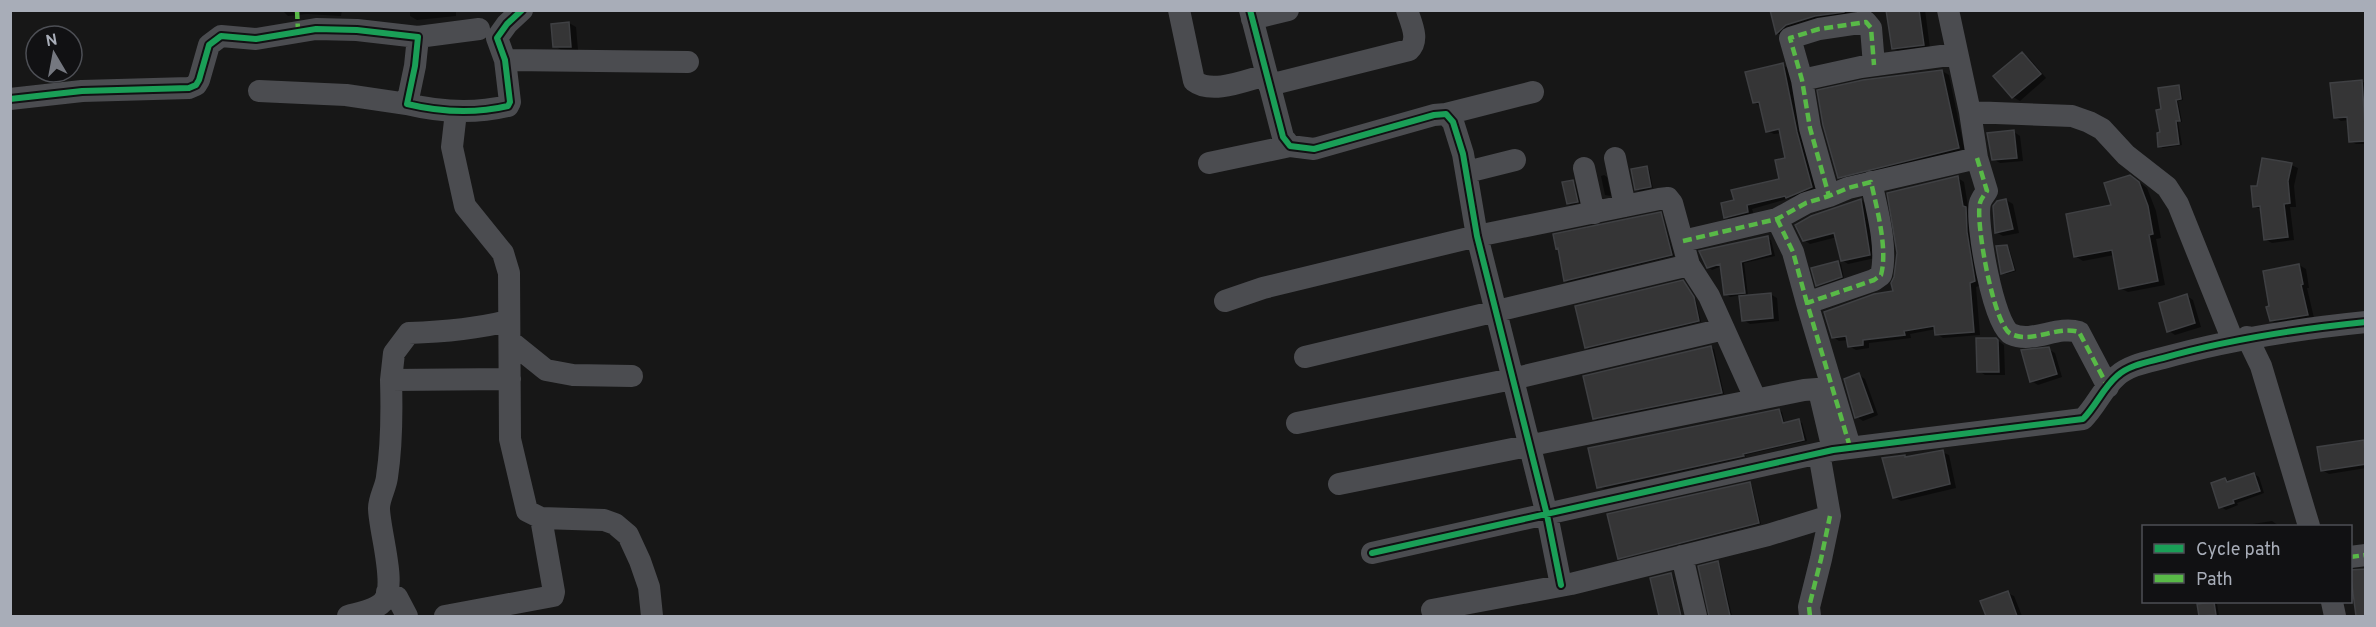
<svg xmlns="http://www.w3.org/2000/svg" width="2376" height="627" viewBox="0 0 2376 627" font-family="Overpass,sans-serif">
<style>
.shadow{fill:#0007}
.building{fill:#353536;stroke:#3f4043;stroke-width:1.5}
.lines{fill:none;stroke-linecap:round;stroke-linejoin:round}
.minor{stroke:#4b4c50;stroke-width:22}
.quiet{stroke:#58b947;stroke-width:4.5;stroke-dasharray:9 4.5;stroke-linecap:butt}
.cycleway-casing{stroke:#111113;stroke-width:10}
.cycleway{stroke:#1a9f57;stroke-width:6}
</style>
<rect width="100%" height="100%" fill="#171717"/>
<path class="shadow" d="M282,10H342L341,16L307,14L288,16Z
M410,10H456V16L417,20L410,16Z
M1771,10H1860L1793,28L1783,36L1777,33Z
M1887,10H1925L1930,48L1900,52L1893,48Z
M569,23L576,27L578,50H561L555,46Z
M2022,54L2029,58L2046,78L2020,101L2013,97Z
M1783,65L1789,69L1818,190L1752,209L1754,215L1732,220L1725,217L1736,202L1781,180L1787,159L1781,133L1774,134L1767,131L1760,106L1754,102Z
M1942,71L1949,75L1965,152L1846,181L1839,177Z
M2366,82V144H2356L2350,141L2349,120L2341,121L2335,117L2332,85Z
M2178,86L2181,88L2183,100L2178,101L2182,122H2178L2182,145L2163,148L2160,146L2163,110Z
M2014,132L2020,136L2023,161L2000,163L1993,159Z
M2291,165L2298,168L2294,186L2296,207H2290L2294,240L2272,243L2265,239L2262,210L2254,206L2258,187Z
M1646,168L1649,169L1653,188L1640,191L1637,189Z
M1604,175L1607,177L1611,196L1605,195L1601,176Z
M1958,178L1964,182L1981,285L1976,287L1980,335L1943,338L1937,334L1936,329L1910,334L1911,338L1869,343V348L1856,350L1849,346L1848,340L1839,341L1833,337L1894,292Z
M2138,181L2147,188L2156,211L2161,238L2156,239L2165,285L2128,292L2120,288L2114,255L2083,261L2075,256L2113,206Z
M1573,182L1575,183L1580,203L1571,205L1568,203Z
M1861,200L1867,204L1875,258L1848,264L1842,260L1837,237L1810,244L1804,240Z
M2006,200L2013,204L2019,233L2003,236L1996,232Z
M1660,214L1663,216L1674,256L1568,282L1566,280L1560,250L1557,248Z
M1767,238L1771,240L1775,256L1744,263L1748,296L1770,294L1777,298L1779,321L1750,324L1743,320L1741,295L1730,297L1726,294L1722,266L1712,270L1708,267Z
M2006,246L2009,248L2016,271L2006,274L2003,273Z
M1838,262L1841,264L1844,278L1820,286L1818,285Z
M2299,265L2306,269L2309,288H2307L2314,318L2278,324L2271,320Z
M1683,282L1696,300L1701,322L1589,349L1586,347Z
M2187,296L2193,300L2201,327L2175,335L2169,331Z
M1996,339L2004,345L2005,375H1985L1979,371Z
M1711,347L1714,349L1724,394L1597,420L1595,418Z
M2048,349L2055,353L2062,377L2038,385L2031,381Z
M1859,375L1865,379L1878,415L1863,421L1857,417Z
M1779,410L1782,412L1785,424L1799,421L1802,423L1807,441L1745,455L1746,457L1605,489L1598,487Z
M2364,441L2366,442V468L2329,474L2322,470Z
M1942,452L1949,455L1956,488L1901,501L1894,497L1904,456L1907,458Z
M2254,474L2259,477L2264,493L2237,503L2238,505L2226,510L2221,507L2225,479L2231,483Z
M1750,484L1752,486L1761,524L1622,559L1619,558Z
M2272,521L2279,526H2240Z
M1717,563L1720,565L1732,616H1710L1700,567Z
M1670,575L1673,576L1682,616H1660L1651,579Z
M2007,593L2014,596L2022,616H1988L1982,602Z
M2214,603L2217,604L2219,616H2202L2199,605Z"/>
<path class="building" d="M1770,10H1844V12L1815,16L1786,25L1776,34Z
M1886,10H1919L1924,45L1892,49Z
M569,22L571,47H553L551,24Z
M2022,52L2041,74L2012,98L1993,76Z
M1783,63L1797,132L1812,187L1786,198L1785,196L1747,205L1748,212L1724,218L1721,203L1734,200L1731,190L1779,179L1775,160L1785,158L1779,129L1766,132L1759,102L1753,103L1745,72Z
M1942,70L1959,148L1838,178L1823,125L1817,90L1863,80Z
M2362,80L2366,141L2349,142L2347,117L2334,118L2330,83Z
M2179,85L2181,99L2176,100L2180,121H2176L2179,144L2158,147L2157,133L2160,132L2156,110L2161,109L2158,88Z
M2014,130L2017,158L1992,160L1987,133Z
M2262,158L2292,163L2288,181L2290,203L2284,204L2288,237L2264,240L2260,206L2253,207L2251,186H2257Z
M1647,166L1651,187L1635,190L1631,169Z
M2130,175L2139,182L2148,206L2153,234L2149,235L2158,281L2119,289L2112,250L2074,257L2066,214L2111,205L2104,183Z
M1958,176L1963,206L1966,207L1967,232L1975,281L1970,283L1974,332L1935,335L1934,326L1904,331L1905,335L1863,340V345L1848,347L1846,336L1832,338L1824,312L1874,294L1893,291L1891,283L1894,277L1897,253L1887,193Z
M1573,180L1578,202L1567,204L1562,182Z
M1861,199L1870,255L1841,261L1834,233L1803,241L1795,225L1811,216Z
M2006,199L2013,229L1995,233L1993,206L1997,201Z
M1661,212L1672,255L1564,281L1558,248L1556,249L1553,234Z
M1768,236L1771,254L1741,262L1745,293L1724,295L1720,264L1707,268L1699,251Z
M2007,245L2014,270L2001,274L1996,246Z
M1838,261L1842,277L1816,286L1811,268Z
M2299,264L2303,284L2301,285L2308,315L2270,321L2266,307L2269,306L2263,271Z
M1683,280L1694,297L1699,321L1585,348L1575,306Z
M1771,293L1773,318L1742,321L1739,296Z
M2187,294L2195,323L2167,332L2159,303Z
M1976,338H1996L1998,340L1999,372H1977Z
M1711,346L1722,393L1593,419L1583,376Z
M2049,347L2057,374L2030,382L2021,350Z
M1859,373L1873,412L1855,418L1844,379Z
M1779,409L1783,423L1799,419L1804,440L1743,454L1744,456L1597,488L1588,448Z
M2364,440L2366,464L2321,471L2317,447Z
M1943,450L1950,484L1893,498L1882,458L1905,455V457Z
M2254,473L2260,491L2233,500L2234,503L2219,508L2211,483L2225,478L2227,482Z
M1750,482L1759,523L1618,559L1607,514Z
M1718,561L1726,598L1730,616H1709L1698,566Z
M2366,569V616H2356L2350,570Z
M1671,573L1681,616H1659L1650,578Z
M2008,591L2017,616H1986L1980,601Z
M2214,602L2216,615L2199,616L2197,604Z"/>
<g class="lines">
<path class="minor" d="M1179,10L1194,81C1212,95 1246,80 1266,75
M1250,10L1283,137L1290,146L1314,149L1434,115L1446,114L1453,122L1463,154L1477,236L1547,515L1561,585
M1252,19L1288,10
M418,37L479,29
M505,60L688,62
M1874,65L1871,28L1866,22L1819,29L1790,38L1802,80L1810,128L1829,196L1848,188L1977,158L1970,112L1948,10
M1802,80L1861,67L1956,54
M1269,85L1409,50C1420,40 1411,23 1407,10
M259,91L346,95L407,104
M10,99L82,91L189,88L196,85L199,80L209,45L221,36L256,39L316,29L357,30L418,37L415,66L407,104C440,112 474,114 508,106L510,102L505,60L497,38L507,24L522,10
M456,112L452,147L465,206L503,253L509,273L510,439L527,511L541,518L604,520L615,524L628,535L640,561L649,587L652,616
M1970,112L2072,116L2089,122L2102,129L2126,155L2167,187L2178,204L2233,341
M1446,114L1533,92
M1615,158L1625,206
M1977,158L1987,191C1985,194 1981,199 1980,203C1975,222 1994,327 2011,334C2033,344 2057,325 2079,332L2108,387
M1209,163L1290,146
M1584,168L1594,213
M1467,172L1515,160
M1777,219L1793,252L1807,303
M1683,241L1777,219L1806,203L1829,196
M1225,301L1263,288L1477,236L1659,199L1668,198L1672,203L1689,265
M2247,337L2261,366L2309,526
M510,341L546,370L573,375L632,376
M1305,357L1689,265L1709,296L1755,398
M391,380L394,353L409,333C443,332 476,329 508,321
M1297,423L1512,379L1724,329
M1850,447L1807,303L1874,280L1881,275C1888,249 1877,209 1871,182
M1339,484L1804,390L1817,389L1820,395L1833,450
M1372,553L1833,450L2083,419C2096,406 2103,388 2117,376C2129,365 2148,362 2163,358C2230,339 2297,329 2366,322
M1682,556L1696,616
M2350,557L2366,555
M387,592L397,597L407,616
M2332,602L2335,616
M1432,610L1571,584L1768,535L1830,516L1819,453
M348,616C358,613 379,610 385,599C396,582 379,529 379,508C379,498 386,487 387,477C392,444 392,413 391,380L510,379
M445,616L553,596L554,592L541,518
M1810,616L1809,607L1821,559L1830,516"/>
<path class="quiet" d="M297,10L298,31
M1977,158L1987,191C1985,194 1981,199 1980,203C1975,222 1994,327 2011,334C2033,344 2057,325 2079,332L2108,387
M1777,219L1793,252L1807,303
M1683,241L1777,219L1806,203L1829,196
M1850,447L1807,303L1874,280L1881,275C1888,249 1877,209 1871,182L1848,188L1829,196L1810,128L1802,80L1790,38L1819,29L1866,22L1871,28L1874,65
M2350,557L2366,555
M1810,616L1809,607L1821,559L1830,516"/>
<g class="cycleway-casing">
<path id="cycleway" d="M1250,10L1283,137L1290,146L1314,149L1434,115L1446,114L1453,122L1463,154L1477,236L1547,515L1561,585
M10,99L82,91L189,88L196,85L199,80L209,45L221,36L256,39L316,29L357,30L418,37L415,66L407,104C440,112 474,114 508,106L510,102L505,60L497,38L507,24L522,10
M1372,553L1833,450L2083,419C2096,406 2103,388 2117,376C2129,365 2148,362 2163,358C2230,339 2297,329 2366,322"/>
</g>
<use href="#cycleway" class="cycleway"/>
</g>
<rect width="2376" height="627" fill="none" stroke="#a8adb8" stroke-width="24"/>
<rect x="2142" y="525" width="210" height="78" fill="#111113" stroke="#4d4f55" stroke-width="1.5"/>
<rect x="2154" y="544" width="30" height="9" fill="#1a9f57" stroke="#4d4f55" stroke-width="1.5"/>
<text x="2196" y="555" font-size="18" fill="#a8adb8">Cycle path</text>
<rect x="2154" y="574" width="30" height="9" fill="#58b947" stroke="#4d4f55" stroke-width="1.5"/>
<text x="2196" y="585" font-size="18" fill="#a8adb8">Path</text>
<g transform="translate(54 54) rotate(350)"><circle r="28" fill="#111113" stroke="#4d4f55" stroke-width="1.5"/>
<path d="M0-4.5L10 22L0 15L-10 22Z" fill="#757880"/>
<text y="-9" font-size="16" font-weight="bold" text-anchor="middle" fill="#a8adb8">N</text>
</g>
</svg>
